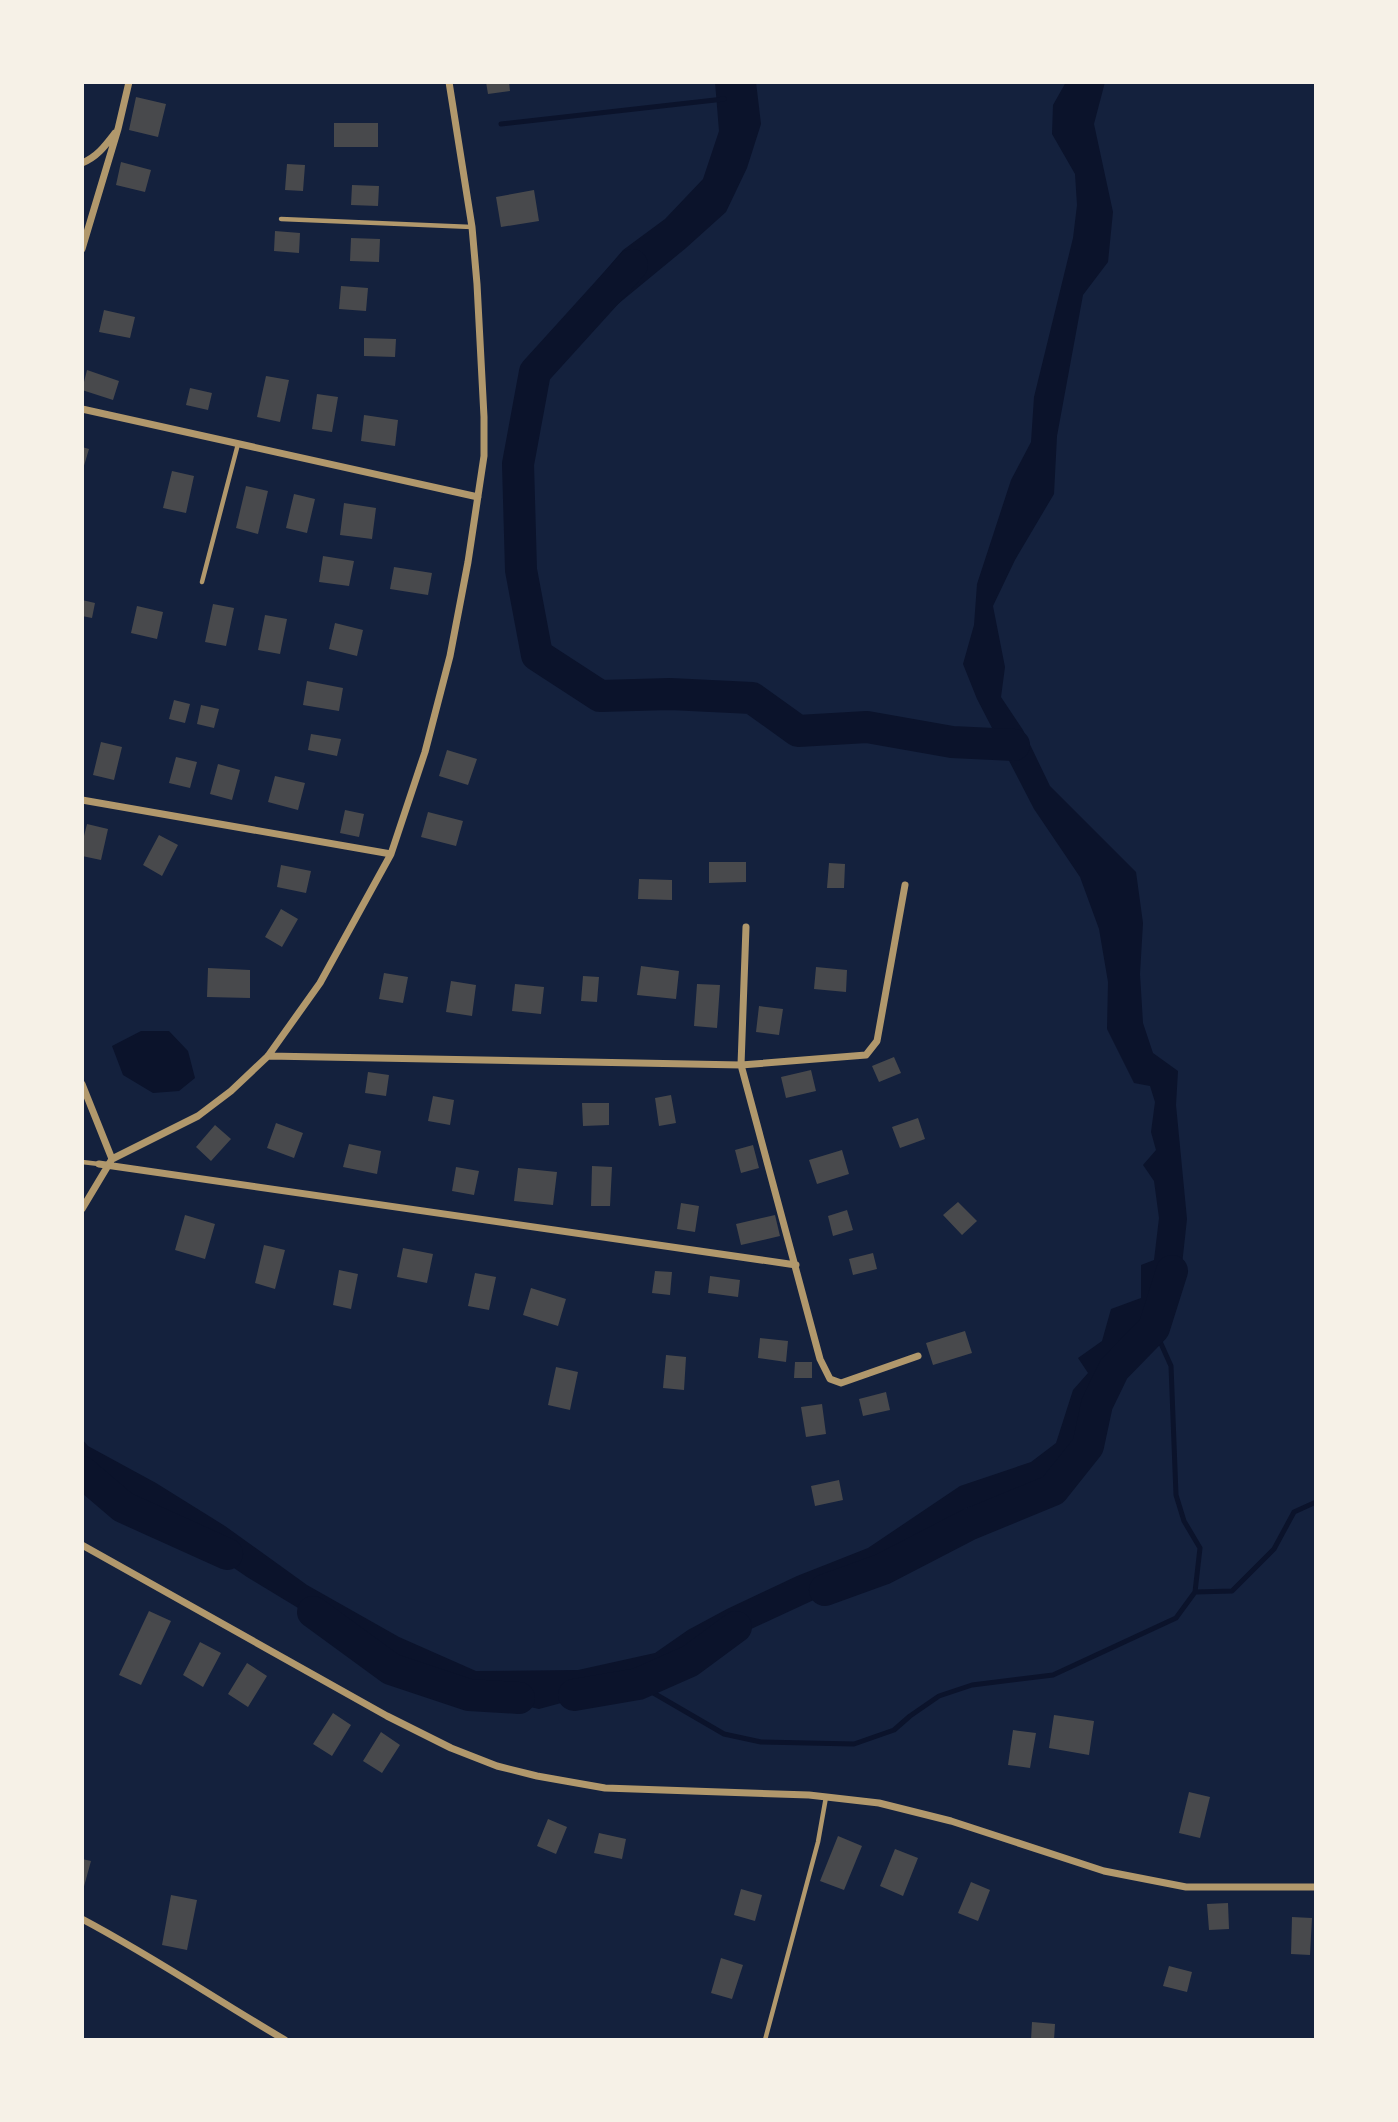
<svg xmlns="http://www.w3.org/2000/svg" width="1398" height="2122" viewBox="0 0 1398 2122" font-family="'Noto Sans',sans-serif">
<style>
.water{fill:#0b132b}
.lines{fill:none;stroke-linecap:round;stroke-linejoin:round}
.stream{stroke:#0b132b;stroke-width:5}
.river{stroke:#0b132b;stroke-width:32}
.building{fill:#48494c}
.service{stroke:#b1986c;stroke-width:4.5}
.minor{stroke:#b1986c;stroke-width:7}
</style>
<rect width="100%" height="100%" fill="#14213d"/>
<path class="water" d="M715,82H756L761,124L747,168L726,212L686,248L612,309L594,284L623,250L665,219L703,179L719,131Z
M1066,82H1105L1094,124L1113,212L1108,262L1083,295L1057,436L1054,494L1015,560L993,606L1005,667L1001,697L1023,730L1050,786L1136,872L1143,923L1140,974L1143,1023L1153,1053L1178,1071L1176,1105L1187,1219L1181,1274L1162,1310L1137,1326L1080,1452L1045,1487L1004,1495L965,1509L898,1557L859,1579L708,1649L674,1667L613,1689L539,1709L468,1693L407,1674L247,1577L183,1533L134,1513L82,1474V1439L88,1446L156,1483L225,1526L307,1585L399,1637L476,1671L578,1670L655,1653L688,1630L727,1609L797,1576L868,1548L960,1486L1031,1462L1056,1443L1073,1390L1088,1373L1078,1358L1102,1341L1111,1309L1141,1298V1265L1154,1260L1159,1218L1154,1181L1143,1165L1156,1150L1151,1132L1155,1102L1150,1086L1134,1083L1107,1029L1108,982L1099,929L1080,877L1034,809L977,699L963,664L974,625L977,584L1011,480L1031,442L1034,397L1073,238L1077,205L1075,174L1052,134L1053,105Z
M141,1031H169L188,1051L195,1078L179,1091L153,1093L123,1075L112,1046Z"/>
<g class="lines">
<path class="stream" d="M501,124L724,99
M1195,1592L1232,1591L1274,1549L1294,1512L1316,1502
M638,1684L724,1734L761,1742L854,1744L894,1730L910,1716L939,1696L972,1685L1053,1675L1176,1618L1195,1592L1200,1548L1184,1521L1176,1495L1171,1366L1154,1328"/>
<path class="river" d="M632,265L535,372L518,464L521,570L537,655L600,696L670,694L752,698L798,731L867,727L952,742L1014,745
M82,1472L123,1507L227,1554
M825,1590L883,1569L968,1525L1053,1490L1088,1446L1097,1404L1114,1369L1154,1328L1172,1271
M313,1612L391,1669L469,1695L519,1698
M574,1695L638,1684L690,1661L736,1627"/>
</g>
<path class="building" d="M486,82H509L510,91L488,94Z
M136,97L166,104L158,137L129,130Z
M334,123H378V147H334Z
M121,162L151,170L145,192L116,185Z
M287,164L305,165L303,191L285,190Z
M352,185L379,186L378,206L351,205Z
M534,190L539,221L501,227L496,197Z
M275,231L300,233L299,253L274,251Z
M351,238L380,239L379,262L350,261Z
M341,286L368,288L366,311L339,309Z
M104,310L135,317L130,338L99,332Z
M364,338L396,339L395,357L364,356Z
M87,370L119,381L113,400L82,390Z
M266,376L289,380L280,422L257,417Z
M190,388L212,393L208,410L186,405Z
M317,394L338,397L332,432L312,429Z
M364,415L398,420L395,446L361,441Z
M82,447L89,449L83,469H82Z
M172,471L194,476L186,513L163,508Z
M246,486L268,491L258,534L236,528Z
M294,494L315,499L307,533L286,528Z
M344,503L376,508L372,539L340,535Z
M323,556L354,561L349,586L319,582Z
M394,567L432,573L428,595L390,589Z
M82,600L95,603L92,618L82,616Z
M213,604L234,608L226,646L205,642Z
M137,606L163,612L157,639L131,633Z
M265,615L287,619L280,654L258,650Z
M335,623L363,630L357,656L329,649Z
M307,681L343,688L339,711L303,705Z
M174,700L190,704L185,723L169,719Z
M201,705L219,709L214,728L197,724Z
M311,734L341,739L337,756L308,750Z
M101,742L122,747L114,780L93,775Z
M447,750L477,759L468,785L439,776Z
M176,757L197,762L190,788L169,783Z
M218,764L240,770L232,800L210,794Z
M275,776L305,783L298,810L268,802Z
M345,810L364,814L359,837L340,833Z
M428,812L463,821L456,846L421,837Z
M87,824L108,829L101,860L82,856V844Z
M159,835L178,845L162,876L143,865Z
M709,862H746V882L709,883Z
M829,863L845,864L844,888H827Z
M281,865L311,871L306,893L277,887Z
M639,879L672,880V900L638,899Z
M281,909L298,919L282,947L265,937Z
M641,966L679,971L676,999L637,995Z
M816,967L847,970L846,992L814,989Z
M208,968L250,970V998L207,997Z
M384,973L408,977L403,1003L379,999Z
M583,976L599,977L597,1002L581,1001Z
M451,981L476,985L472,1016L446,1012Z
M515,984L544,987L541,1014L512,1011Z
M697,984L720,985L717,1028L694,1026Z
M759,1006L783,1009L779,1035L756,1032Z
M894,1057L901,1073L879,1082L872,1066Z
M811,1070L816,1091L786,1098L781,1077Z
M368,1072L389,1075L386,1096L365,1093Z
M671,1095L676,1123L659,1126L655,1098Z
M433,1096L454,1100L450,1125L428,1121Z
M582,1103H609V1125L583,1126Z
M918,1118L925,1139L900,1148L892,1127Z
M276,1123L303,1133L294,1158L267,1148Z
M215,1125L231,1139L211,1161L196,1147Z
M349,1144L381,1151L377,1174L343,1167Z
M753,1145L759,1168L741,1173L735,1150Z
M842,1150L849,1174L817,1184L809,1160Z
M592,1166L612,1167L610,1206H591Z
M456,1167L479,1171L474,1195L452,1191Z
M518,1168L557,1172L553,1205L514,1201Z
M958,1202L977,1221L962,1235L943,1215Z
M681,1203L699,1206L695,1232L677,1229Z
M847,1210L853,1230L833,1236L828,1216Z
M185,1215L215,1224L205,1259L175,1250Z
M775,1215L780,1236L741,1245L736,1224Z
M264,1245L285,1250L275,1289L255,1283Z
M403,1248L433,1254L427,1283L397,1277Z
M873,1253L877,1269L853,1275L849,1259Z
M339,1270L358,1274L351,1309L333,1305Z
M655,1271L672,1272L670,1295L652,1293Z
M475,1273L496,1277L489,1310L468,1306Z
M710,1276L740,1280L738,1297L708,1293Z
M531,1288L566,1299L558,1326L523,1315Z
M965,1331L972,1353L933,1365L926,1343Z
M760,1338L788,1341L786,1362L758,1358Z
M666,1355L686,1357L684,1390L663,1388Z
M795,1362H812V1378H794Z
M556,1367L578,1372L570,1410L548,1405Z
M886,1392L890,1410L863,1416L859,1399Z
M822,1404L826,1434L806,1437L801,1407Z
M839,1480L843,1500L815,1506L811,1486Z
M149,1611L171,1621L141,1685L119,1675Z
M200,1642L221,1653L203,1687L183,1675Z
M247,1663L267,1676L248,1707L228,1694Z
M333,1713L351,1725L332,1756L313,1744Z
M1054,1715L1094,1721L1089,1755L1049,1748Z
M1013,1730L1036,1733L1030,1768L1008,1765Z
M381,1732L400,1745L382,1773L363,1761Z
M1189,1792L1210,1797L1200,1838L1179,1833Z
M548,1819L567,1827L556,1854L537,1846Z
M599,1833L626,1839L622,1859L594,1853Z
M838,1836L862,1846L844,1890L820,1881Z
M895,1849L918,1858L903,1896L880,1886Z
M82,1859L91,1861L83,1890H82Z
M971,1882L990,1890L978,1921L958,1913Z
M741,1889L762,1895L755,1921L734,1915Z
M171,1895L197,1900L187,1950L162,1945Z
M1228,1903L1229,1929L1209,1930L1207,1904Z
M1292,1917L1312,1918L1310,1955L1291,1954Z
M721,1958L743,1965L732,1999L711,1993Z
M1169,1966L1192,1972L1187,1992L1163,1986Z
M1032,2022L1055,2024L1054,2040H1031Z"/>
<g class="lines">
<path class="service" d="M281,219L472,227
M202,582L238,444
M82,1162L99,1164
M765,2040L818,1842L826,1797"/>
<path class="minor" d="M82,163C97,157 105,146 115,133
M82,249L118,129L129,82
M82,409L478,497
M82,800L391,854
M746,927L741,1065L820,1359L830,1379L841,1383L918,1356
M268,1056L741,1065L866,1055L877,1041L905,885
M82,1084L112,1159
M99,1164L796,1265
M82,1209L112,1159L198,1116L231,1091L268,1056L320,983L391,854L425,752L450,656L468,562L484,456V417L477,284L472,227L449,82
M82,1545L387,1716L451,1748L497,1766L537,1776L605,1788L809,1795L879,1803L951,1821L1104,1871L1186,1887H1316
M82,1919C152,1956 217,2000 285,2040"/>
</g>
<rect width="1398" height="2122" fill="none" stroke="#f6f1e7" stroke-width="168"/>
</svg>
